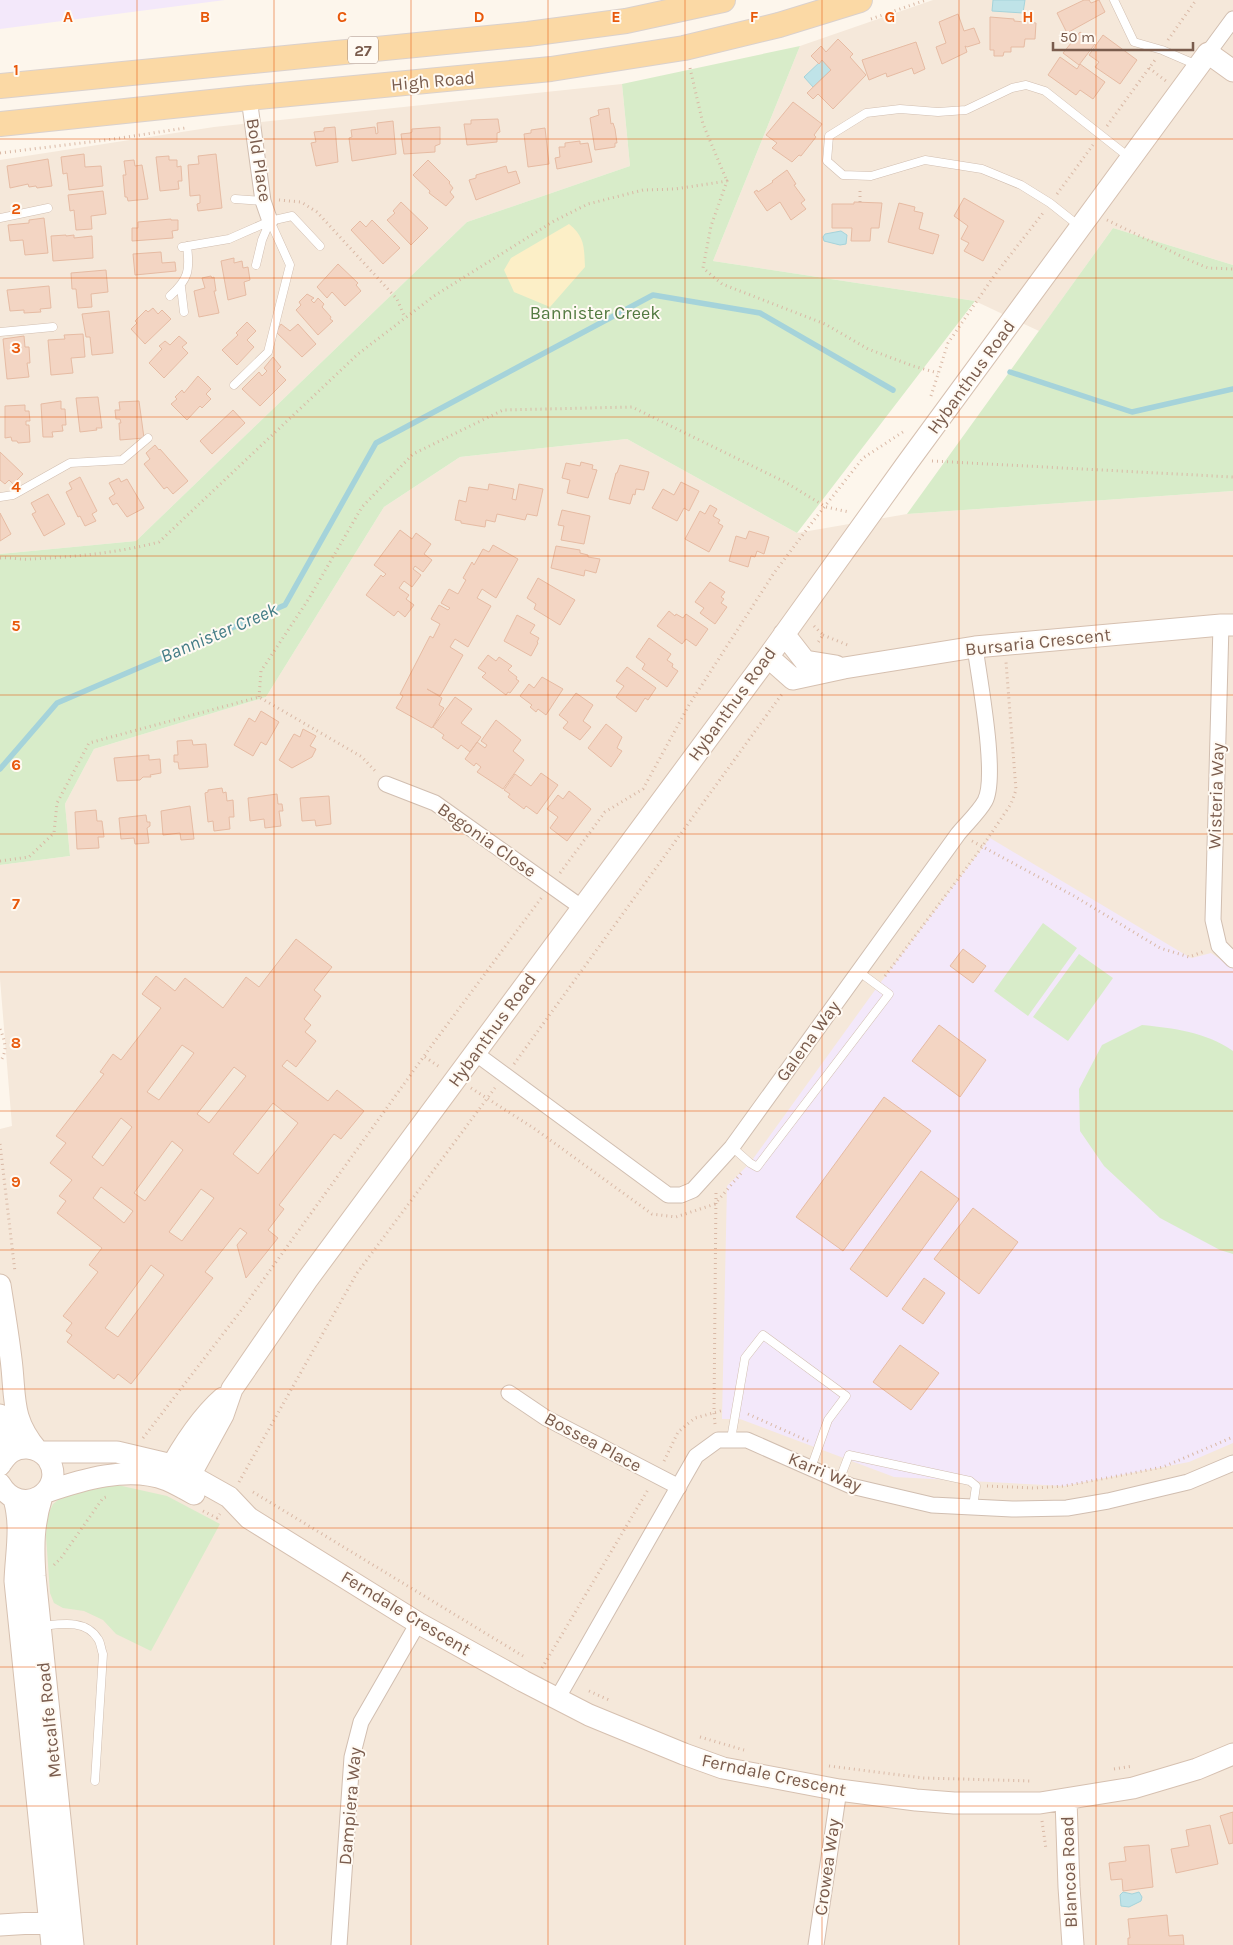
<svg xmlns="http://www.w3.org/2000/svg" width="1233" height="1945" viewBox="0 0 1233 1945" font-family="Karla,sans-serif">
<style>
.residential{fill:#f5e8da}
.education{fill:#f3e8fa}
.green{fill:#d8ecc9}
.sand{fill:#fcefc7}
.water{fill:#bfe3e8;stroke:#a5d3da}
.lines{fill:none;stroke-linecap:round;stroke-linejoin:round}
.stream{stroke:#a5d3da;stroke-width:5.5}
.building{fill:#f3d5c3;stroke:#e6bba3;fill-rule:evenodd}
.lane-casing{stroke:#d1beb0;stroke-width:9}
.street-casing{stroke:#d1beb0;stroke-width:17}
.secondary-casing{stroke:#d6c0b0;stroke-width:23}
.primary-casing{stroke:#dad1cd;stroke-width:26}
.path{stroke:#d9b8a5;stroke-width:3;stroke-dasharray:1 4;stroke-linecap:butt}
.lane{stroke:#fff;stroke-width:8}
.street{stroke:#fff;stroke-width:15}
.secondary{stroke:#fff;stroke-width:21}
.primary{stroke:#fbd9a5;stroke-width:24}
.grid{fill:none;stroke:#e8590c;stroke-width:1;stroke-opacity:0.55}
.labels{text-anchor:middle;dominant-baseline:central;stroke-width:4;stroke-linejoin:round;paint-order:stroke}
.shield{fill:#fffaf3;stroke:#a28b7f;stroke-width:1}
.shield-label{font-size:16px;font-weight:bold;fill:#7a5c4d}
.street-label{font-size:18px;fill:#7a5c4d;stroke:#fffaf3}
.park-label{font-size:18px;fill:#537a41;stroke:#fffaf3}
.water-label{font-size:19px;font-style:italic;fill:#437c86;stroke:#fffaf3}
.grid-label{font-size:16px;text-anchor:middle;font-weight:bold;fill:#e8590c;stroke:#fffaf3;stroke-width:4;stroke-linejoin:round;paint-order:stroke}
</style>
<rect width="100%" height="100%" fill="#fdf6ec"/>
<path class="residential" d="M933,0H1233V265L1113,228L1039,331L975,301L713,261L800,46Z
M622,84L630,166L467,222L136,541L0,554V160L214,127Z
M627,439L797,533L907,514L1233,491V1945H0V1129L12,1126L0,979V865L70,856L65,804L94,749L266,697L384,507L460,457Z"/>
<path class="education" d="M0,0H225L0,29Z
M990,838L1189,957L1192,958L1211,953L1233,968V1443L1189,1462L1064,1486L894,1477L740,1419H722L727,1186L750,1163L878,986Z"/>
<path class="green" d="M800,46L713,261L975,301L797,533L627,439L460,457L384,507L266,697L94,749L65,804L70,856L0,865V554L136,541L467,222L630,166L622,84Z
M1113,228L1233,265V491L907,514Z
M1043,923L1077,948L1028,1016L994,991Z
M1079,954L1113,978L1068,1041L1033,1017Z
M1142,1025C1173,1028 1206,1032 1233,1051V1254L1220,1250L1160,1218L1104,1166L1080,1131L1079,1089L1102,1045Z
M104,1482L167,1496L220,1524L151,1651L116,1634L103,1620L84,1611L63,1608L54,1603L50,1593L46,1536L47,1517L53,1504L62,1497Z"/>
<path class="sand" d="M569,224C585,237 584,247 585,267L550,307L514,292L504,270L511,258Z"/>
<path class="water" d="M993,0H1025L1023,13L992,11Z
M822,60L831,70L813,87L804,77Z
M841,231L847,235L846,244L840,245L824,241L823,237L825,234Z
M1123,1892L1132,1894L1139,1892L1142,1897L1141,1901L1129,1907L1121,1906L1120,1895Z"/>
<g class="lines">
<path class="stream" d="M1010,372L1132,412L1233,389
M0,769L57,703L285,605L376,443L653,295L760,313L893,390"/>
</g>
<path class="building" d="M1084,0H1089L1091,3L1099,0L1105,12L1067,33L1057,13Z
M958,14L964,31L974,28L980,43L967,47L965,46L967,52L942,64L936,47L946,43L939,22Z
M990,17L1014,19V21L1036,23L1035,39H1025L1024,47H1011V52H1004L1003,56H994V50H990Z
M1080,32L1095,44L1079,65L1063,53Z
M1103,35L1137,60L1120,84L1095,67L1099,62L1089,55Z
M838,39L853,54L850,57L866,75L833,109L818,94L813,99L807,93L831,70L822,60L819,64L811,56L821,46L826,52Z
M916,42L925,69L914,74L912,68L887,77L886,73L869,80L862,60Z
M1060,57L1077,69L1080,64L1105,82L1093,99L1080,90L1076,95L1048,75Z
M793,102L822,124L814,135L816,137L801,156L799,155L792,162L772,148L777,143L766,135Z
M609,108L611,124L613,123L615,129L617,143H615V147L595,150L590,118L599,115L598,110Z
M498,119L500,132L497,133V142L467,145L464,124H471V120Z
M393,121L396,154L352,161L349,138L352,137L351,130L375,127L376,134L378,133L377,123Z
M335,127L338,162L316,166L311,143L316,142L314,132L324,131V128Z
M440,127V144L435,146V152L404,154L401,134L410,133L412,132V129Z
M545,128L549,164L528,167L524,134L531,133V130Z
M580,141V144L588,143L592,162L557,169L555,158L560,157L559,147H565V143Z
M84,154L85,167L101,166L103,186L69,190L67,173L63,174L61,157Z
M216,154L222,208L198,211L197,204L200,203V195L190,196L188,165L199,164L198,156Z
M169,156V160H177V167L181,166L182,181H178L179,189L160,191L156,157Z
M48,159L52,186L37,188L36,186L29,187L28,184L10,188L7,166Z
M134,160L135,166L142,165L148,199L128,201L127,197H125L123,175H126L124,161Z
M428,160L450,182L449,183L453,188L450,192L454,197L446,206L429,193L430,191L413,175Z
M506,166L508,173L516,171L520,183L476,200L469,180L476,178V175Z
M787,170L796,184L794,185L805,200L801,203L806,209L791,220L780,202L767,211L754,192L757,190L758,192L773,182L772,181Z
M103,191L106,214L91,216L92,229L76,230L74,210L70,211L68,195Z
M964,198L1004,221L983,261L964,251L969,243L961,239L968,226L954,216Z
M401,202L428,228L411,245L387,220L395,213L393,211Z
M854,202L882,203L879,228H871L870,241H851L852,228H832V204H854Z
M899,203L915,207L914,211L923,213L919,229L939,235L933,254L888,242Z
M44,218L48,253L25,255L23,240L10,241L8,225L29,223V220Z
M171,219V220H178V230L172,231L173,238L132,241V228H138V222Z
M372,220L400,248L383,264L351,230L360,221L366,227Z
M66,235V236L74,235V238L92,236L93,258L53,261L51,236Z
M161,252L162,263L175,262L176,271L135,275L133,254Z
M234,258V263L242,261L243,268L248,267L250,280L244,282L246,295L228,300L221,261Z
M338,264L358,283L356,285L361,291L345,306L332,292L327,298L317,287Z
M106,270L108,292L91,294L92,307L78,308L76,289H72L71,273Z
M211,276L212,278L214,277L216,291H214L219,313L199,317L194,291L205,288L202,278Z
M49,286L51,308L40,309L41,312L24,313V310L10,311L7,290Z
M307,294L314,298L311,300L314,303L318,298L324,304L322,307L331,317L330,319L333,321L318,335L296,310L301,305L299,302Z
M153,308L158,314L162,310L171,319L145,344L131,329L137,323L135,321L146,310L148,312Z
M109,311L113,353L92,355L90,337H86L82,314Z
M247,322L256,331L247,340L254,347L237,365L222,350L238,335L236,333Z
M281,324L290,331L298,324L316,344L302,357L276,332Z
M83,334L85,357L71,358L73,373L51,375L48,340L65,339L64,335Z
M24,336L25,347H29L30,363H27L29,377L7,379L3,339Z
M179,336L187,343L182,347L188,353L164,378L149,363L162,349L159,346L165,341L170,345Z
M273,357L281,367L277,371L286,380L260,406L242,389L259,372L262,376L267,371L264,368Z
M198,376L211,389L206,394L211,399L202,408L200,406L187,420L171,404L177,399L175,397L182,390L184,393Z
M98,397L102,428H96L97,430L80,432L76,398Z
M61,401V409H65L66,425H62L63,431L52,432L53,437H43L41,404Z
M139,401L144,438L120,440L119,423H121L120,419H116L115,410H120L119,402Z
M25,405V411H29L30,421H26V425H29L30,442L18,443L17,441H12L11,437L5,438V406Z
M233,410L245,423L212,454L200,441Z
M155,445L159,450L160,449L188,481L173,494L167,487L164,489L144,464L150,459L146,453Z
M0,452L23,474L13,484L9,480L5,484L0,480Z
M581,462L593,465L592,469L597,470L588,498L567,493L570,480L562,478L566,463L580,466Z
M620,465L649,472L644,490L636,489L635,495L633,494L630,504L609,499L616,473H617Z
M80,477L97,511L92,514L96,521L85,526L80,516L78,517L66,492L72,489L69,483Z
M119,478L121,482L127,479L144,508L127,517L117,503L113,505L109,498L115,494L109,483Z
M681,482L699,491L689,511L684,508L677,521L652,508L663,489L674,495Z
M489,484L514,489L512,499L516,500L519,484L543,489L537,516L527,514L525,520L497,514L495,522L486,520L485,527L461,523V521L455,520L459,500L466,502L469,487L488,490Z
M48,494L65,524L44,536L32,514L36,512L31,503Z
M710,505L717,509L713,516L720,520L718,523L723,526L709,552L685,539L700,511L705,514Z
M562,510L590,516L584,544L561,540L564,526L558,525Z
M0,513L11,534L0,541Z
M400,530L412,539L416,533L431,544L424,554L432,560L423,572L415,566L413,569L421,575L412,587L404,581L399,588L409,595L406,599L414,605L405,617L398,611L394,616L366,595L381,575L383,577L386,574L374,565Z
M749,531L769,537L764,554L757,551L755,557L751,556L748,567L729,561L736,536L746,539Z
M493,545L518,559L496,598L482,589L477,598L491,606L468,647L455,639L450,647L463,655L440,696L427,689L442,698L439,705L444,708L432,728L396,708L403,696L400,694L430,636L433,638L440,624L431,619L439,605L448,610L450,608L441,603L449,589L458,594L466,580L463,578L472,562L474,565L483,549L489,552Z
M556,546L580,550V553L588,555V557L600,559L596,573L585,570L584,576L551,568Z
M538,578L575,600L560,625L534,609L536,604L527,598Z
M710,582L725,592L721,597L724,599L721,603L727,607L715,624L700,613L704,608L695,602Z
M669,611L675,616L676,614L683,618L686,614L708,629L696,646L686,639L682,644L657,626Z
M517,615L535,625L530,633L539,638L537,642L538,643L531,656L504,641Z
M649,638L671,654L667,660L673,664L672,667L678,671L667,687L642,669L645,664L636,657Z
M488,655L496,661L499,657L512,666L508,670L517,677L516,679L519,681L510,693L508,692L506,695L482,677L486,673L478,668Z
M627,667L656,688L648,700L645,698L636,712L616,697L624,686L616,681Z
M542,677L563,689L546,715L538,709L536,712L530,707L532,705L520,696L529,684L534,688Z
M576,693L593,705L583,721L591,727L580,740L563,728L568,722L559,715Z
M455,697L472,709L461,723L481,737L470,752L461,745L458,749L442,738L444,735L433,727Z
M261,711L279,722L266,745L261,742L253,756L234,745L249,718L255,722Z
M496,720L521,740L513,751L524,760L503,789L477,772L481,767L476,763L474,766L465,759L477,742L485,748L487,745L481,741Z
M606,724L622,737L617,748L622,751L611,767L588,748Z
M303,729L316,736L310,746L316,749L312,757L292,768L279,760L294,734L300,737Z
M192,740L193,745L206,744L208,767L179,769L178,762H174V755H178L177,741Z
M149,755V760L160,759L161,773L150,775L151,777H143L140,780L117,781L114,758Z
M541,773L558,785L537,814L526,806L524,809L508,797L510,794L504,790L515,774L531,786Z
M222,788L223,793L226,792L227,801L233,800L234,817H229L230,829L214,831L213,821L208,822L205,793L208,792V790Z
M569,791L591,809L567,841L550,828L558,817L547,809L558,795L563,799Z
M277,794L278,804H282L283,811H279L281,826L265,828L264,819L250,821L248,798Z
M329,796L331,824L316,826L315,820L302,821L300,798Z
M190,806L194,839L181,840L180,833L163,835L161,811Z
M96,810L97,821H102L104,837H98L99,848L77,849L75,812Z
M146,815L147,822H150V826L147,828L149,843L135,844L134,838L121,839L119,818Z
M296,939L332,967L314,990L321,996L304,1019L311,1025L305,1032L316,1041L296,1067L287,1060L282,1066L328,1101L337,1090L364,1111L341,1139L334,1134L279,1205L284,1209L268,1230L278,1238L246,1278L237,1245L247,1233L240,1228L205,1272L213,1278L131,1384L118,1374L114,1379L67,1342L72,1335L66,1331L72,1323L63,1316L98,1272L89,1265L102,1248L57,1213L66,1201L59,1196L72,1180L50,1163L66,1143L56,1136L104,1074L100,1072L113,1054L121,1060L161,1008L142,994L156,976L175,991L185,978L223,1008L246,977L259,987ZM182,1045L194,1053L159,1100L147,1092ZM234,1067L246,1076L209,1123L197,1114ZM273,1103L298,1123L258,1174L233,1154ZM121,1118L132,1127L103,1166L92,1157ZM172,1141L183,1150L145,1201L134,1193ZM101,1187L133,1211L124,1223L93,1198ZM201,1189L214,1198L182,1241L169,1232ZM151,1265L164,1275L118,1337L105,1328Z
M963,949L986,966L973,983L950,966Z
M939,1025L986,1060L960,1097L912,1061Z
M884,1097L931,1131L843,1251L796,1217Z
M921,1171L959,1199L887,1297L850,1269Z
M973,1208L1018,1242L979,1294L934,1259Z
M924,1278L945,1293L923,1324L902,1309Z
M900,1345L939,1373L911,1410L873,1382Z
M1233,1812V1843L1229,1844L1220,1816Z
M1210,1825L1218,1864L1176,1873L1171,1849L1189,1846L1186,1830Z
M1149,1845L1153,1887L1123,1891L1122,1879L1111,1880L1109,1863L1126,1861L1124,1847Z
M1167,1915L1169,1936L1183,1935L1184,1945H1128V1938H1130L1128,1919Z"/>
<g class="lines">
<g class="lane-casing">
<path id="lane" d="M1114,0L1134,42L1162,50L1197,65
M235,199L263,201
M0,218L48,208
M1079,226L1050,203L1021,185L982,169L925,160L871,176L843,175L827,161L829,136L866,113L900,109L938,112L966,110L1012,88L1026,85L1045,91L1130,158
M182,247L229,239L270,221L292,216L320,246
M256,265L262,240L270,221
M181,287L184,312
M170,296C189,279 190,270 187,246
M0,332L53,327
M234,385L268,352L290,265L270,221
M0,497L13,495L70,463L122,460L148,438
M732,1147L750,1163L757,1167L889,994L858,971
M731,1439L745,1358L763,1335L846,1396L828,1420L811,1468
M839,1481L849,1455L970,1481L976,1486L973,1507
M42,1626C61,1624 86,1619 98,1639C101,1643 101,1650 103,1654L95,1781"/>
</g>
<g class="street-casing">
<path id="street" d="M1208,53L1233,19
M249,98L263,201L270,221
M1221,625L1213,920L1219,946L1233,960
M386,784L435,803L581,907
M475,1053L668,1195H681L693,1190L732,1147L958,834C967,823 979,812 985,801C998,777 979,678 975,647
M509,1393L546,1418L679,1487
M557,1699L696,1456L718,1440H747L851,1486L932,1505L1012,1509L1067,1508L1108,1501L1188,1482L1233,1463
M339,1945L352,1757L361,1722L418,1623
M816,1945L839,1790"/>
</g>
<g class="secondary-casing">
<path id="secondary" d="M784,634L805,661L836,666
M768,657L793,679L844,668L975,647L1221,625H1233
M0,1285C4,1310 8,1334 11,1359C16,1397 10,1418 37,1450
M0,1415L6,1439L2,1462
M41,1452H117L172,1465L229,1497L249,1518L418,1623L523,1681L589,1715L684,1754L723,1768L839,1790L916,1800L954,1803H1040L1133,1788L1197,1769L1233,1754
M0,1465C7,1454 14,1447 28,1448C36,1449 43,1452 48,1459C68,1490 21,1520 0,1484
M165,1478C180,1450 199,1419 223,1398
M183,1488L223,1415L232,1389L307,1280L768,657L908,462L1208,53L1233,71
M46,1492C81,1480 129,1465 167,1480C176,1484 185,1489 194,1494
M42,1496C33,1525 33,1546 35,1576L73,1945
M14,1499C22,1526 16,1553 15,1581L52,1945
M1066,1800L1069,1887L1073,1945
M0,1925L65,1921"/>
</g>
<g class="primary-casing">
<path id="primary" d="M0,86L528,34L626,21L723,0
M0,124L249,98L551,69L684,48L779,25L860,0"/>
</g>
<path class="path" d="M871,19L926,0
M1168,40L1196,0
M690,68L703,124L727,181
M1149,68L1166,81
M1107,126L1155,60
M0,153L114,139L185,128
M1057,194L1093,145
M279,200L301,202L317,212L397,299L405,318
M860,202V189
M1107,220L1191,261L1208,268L1233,269
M931,396L948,343L994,276L1043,213
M932,461L1233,477
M0,558C10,557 21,560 31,559C74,557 117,553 159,542L358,354L434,296L554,221L588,204L643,190L675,189L727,181L711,226L703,268L722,284L825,324L868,349L913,366L938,373
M814,626L823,635L817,644
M823,635L850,646
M259,697L261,671L308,600L362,507L413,454L503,410L632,407L785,482L826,507L849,512
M972,841L1074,896L1160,948L1189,957L1205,951
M0,861L29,857L54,833L57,803L89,743L259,697L362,757L376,772
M560,873L605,812L643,789L689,705L774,573L814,520L863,458L906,430
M885,976L982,847L1011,804L1016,790L1006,662
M0,1029C5,1041 8,1050 0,1062
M425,1057L441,1068
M514,1064L782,694
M471,1088L535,1129L652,1214L676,1217L715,1204L743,1171
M0,1144L15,1272
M748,1414L808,1441
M715,1424L714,1413L716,1191
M143,1438L243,1308L432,1045L542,897
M664,1461L678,1432L695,1418L724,1410
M239,1482L357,1273L495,1088
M987,1486L1034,1488L1064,1486L1117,1476L1163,1467L1233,1437
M253,1492L523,1656
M203,1511L217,1518L220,1514
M54,1565L61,1558L103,1498L106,1497
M542,1668L649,1488
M589,1691L609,1700
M700,1737L744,1750
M829,1766L924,1778L1032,1781
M1114,1769L1133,1766
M1042,1821L1046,1849"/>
<use href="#lane" class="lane"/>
<use href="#street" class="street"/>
<use href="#secondary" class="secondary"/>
<use href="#primary" class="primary"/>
</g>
<path class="grid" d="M137,0V1945M274,0V1945M411,0V1945M548,0V1945M685,0V1945M822,0V1945M959,0V1945M1096,0V1945M0,139H1233M0,278H1233M0,417H1233M0,556H1233M0,695H1233M0,834H1233M0,972H1233M0,1111H1233M0,1250H1233M0,1389H1233M0,1528H1233M0,1667H1233M0,1806H1233"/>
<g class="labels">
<rect class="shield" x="348" y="36.5" width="30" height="27" rx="4"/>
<g class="shield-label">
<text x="363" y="50">27</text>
</g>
<g class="street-label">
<text transform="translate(433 81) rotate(-5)">High Road</text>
<text transform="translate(259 160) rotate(81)">Bold Place</text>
<text transform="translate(971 377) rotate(-54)">Hybanthus Road</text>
<text transform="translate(1038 642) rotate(-6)">Bursaria Crescent</text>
<text transform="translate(732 704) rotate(-54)">Hybanthus Road</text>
<text transform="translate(1216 796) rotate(-88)">Wisteria Way</text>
<text transform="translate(487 840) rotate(35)">Begonia Close</text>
<text transform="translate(492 1030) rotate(-54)">Hybanthus Road</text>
<text transform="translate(808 1041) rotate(-54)">Galena Way</text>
<text transform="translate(593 1442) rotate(28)">Bossea Place</text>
<text transform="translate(825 1472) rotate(22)">Karri Way</text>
<text transform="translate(406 1613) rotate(31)">Ferndale Crescent</text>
<text transform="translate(49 1720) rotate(-96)">Metcalfe Road</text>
<text transform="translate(774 1775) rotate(12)">Ferndale Crescent</text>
<text transform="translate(350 1806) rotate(-85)">Dampiera Way</text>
<text transform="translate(827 1867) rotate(-82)">Crowea Way</text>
<text transform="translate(1069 1872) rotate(-92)">Blancoa Road</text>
</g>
<g class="park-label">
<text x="595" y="313">Bannister Creek</text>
</g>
<g class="water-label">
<text transform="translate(219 633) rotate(-23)">Bannister Creek</text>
</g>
</g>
<g class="grid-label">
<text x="68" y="22">A</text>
<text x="205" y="22">B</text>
<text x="342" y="22">C</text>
<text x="479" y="22">D</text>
<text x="616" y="22">E</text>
<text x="754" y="22">F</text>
<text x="890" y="22">G</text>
<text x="1028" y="22">H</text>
<text x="16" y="75">1</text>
<text x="16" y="214">2</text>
<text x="16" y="353">3</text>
<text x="16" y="492">4</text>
<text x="16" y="631">5</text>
<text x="16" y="770">6</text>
<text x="16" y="909">7</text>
<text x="16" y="1048">8</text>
<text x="16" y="1187">9</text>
</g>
<path d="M1053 42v8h140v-8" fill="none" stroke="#7a5c4d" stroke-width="2.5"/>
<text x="1060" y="42" font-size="15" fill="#7a5c4d" stroke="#fffaf3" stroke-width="4" paint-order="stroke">50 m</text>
</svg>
